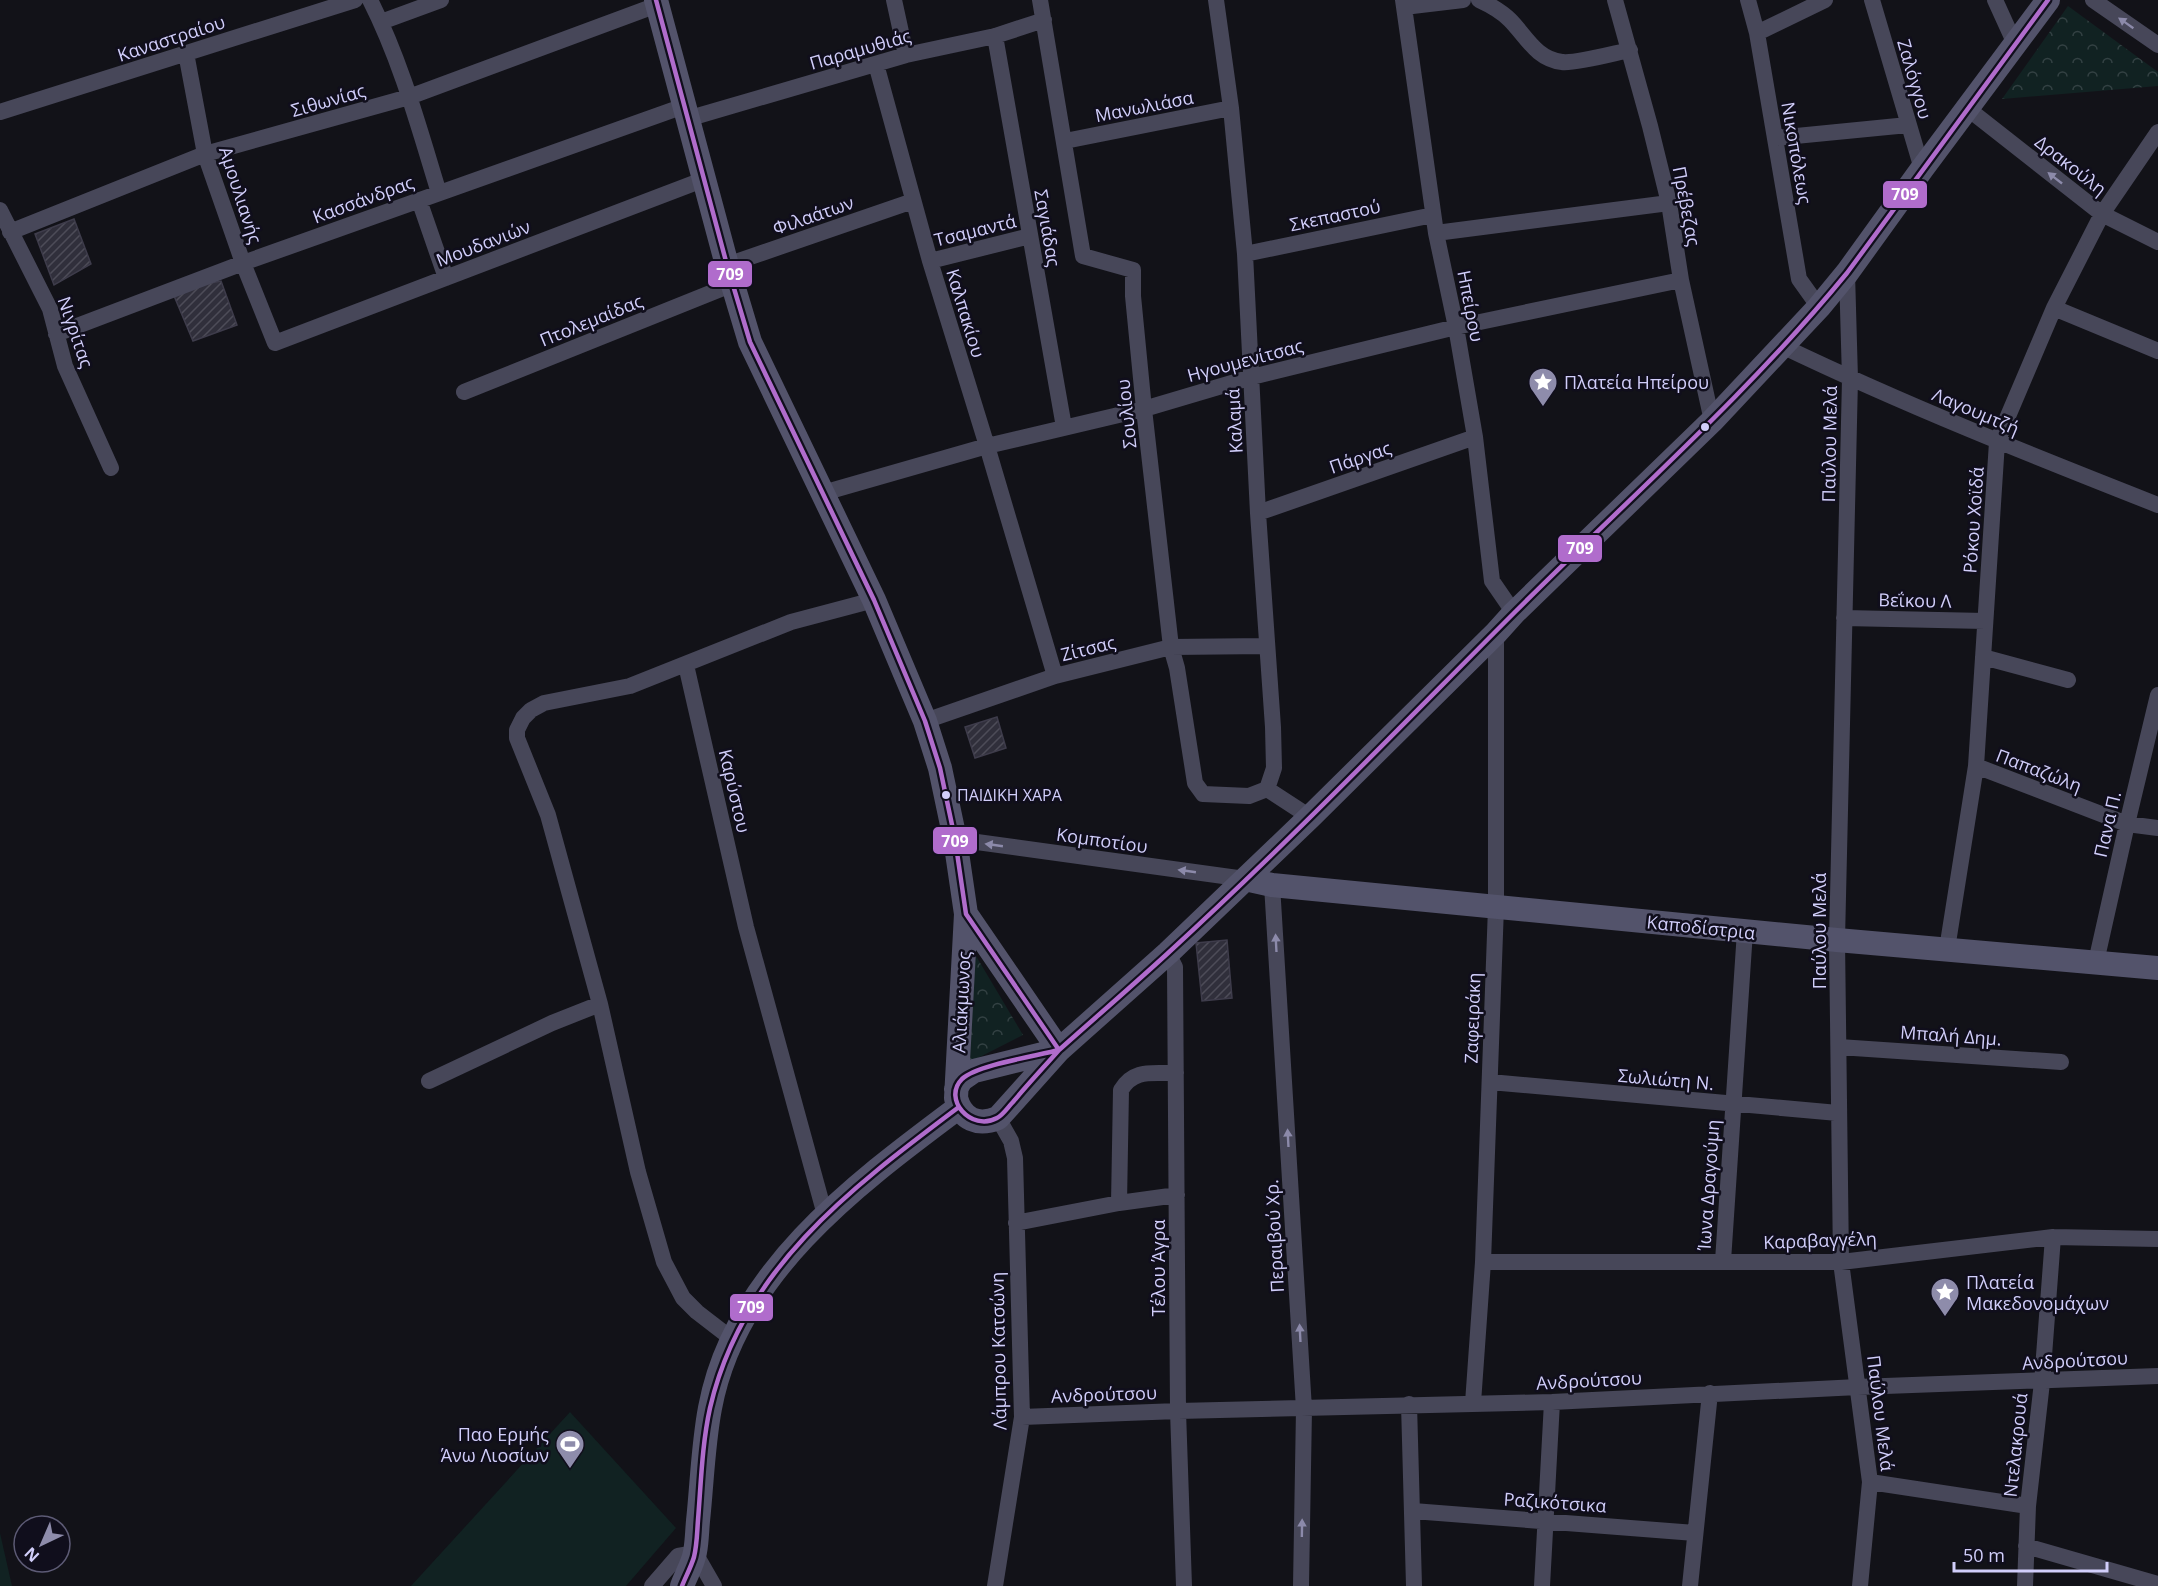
<svg xmlns="http://www.w3.org/2000/svg" width="2158" height="1586" viewBox="0 0 2158 1586" font-family="'Open Sans',sans-serif">
<style>
.grass{fill:#122}
.forest{fill:url(#forest-crowns)}
.building{fill:url(#building-hatch);stroke:#3e3c4b;stroke-width:1.5}
.lines{fill:none;stroke-linecap:round;stroke-linejoin:round}
.street{stroke:#474759;stroke-width:16}
.secondary{stroke:#53536b;stroke-width:24}
.bus-1-casing{stroke:#100e1c;stroke-width:9}
.bus-1{stroke:#b06ccc;stroke-width:4.5}
.oneway{fill:#8c8aaa}
.bus-dot{fill:#d1cefa;stroke:#100e1c;stroke-width:2}
.labels{text-anchor:middle;dominant-baseline:central;stroke-width:5;stroke-linejoin:round;paint-order:stroke}
.bus-label{font-size:16px;fill:#d1cefa;stroke:#100e1c;text-anchor:start}
.street-label{font-size:18px;fill:#d1cefa;stroke:#100e1c}
.poi-label{font-size:18px;fill:#d1cefa;stroke:#100e1c;text-anchor:start}
.line-badge{stroke:#100e1c;stroke-width:2}
.badge-label{font-size:16px;text-anchor:middle;font-weight:bold;fill:#fff}
</style>
<defs>
<pattern id="forest-crowns" width="20" height="18" patternUnits="userSpaceOnUse" patternTransform="scale(1.5)"><rect width="20" height="18" fill="#122"/><path d="M2 6a3 3 0 1 1 6 0M12 15a3 3 0 1 1 6 0" fill="none" stroke="#334143"/></pattern>
<pattern id="building-hatch" width="6" height="6" patternUnits="userSpaceOnUse" patternTransform="scale(1.5)"><rect width="6" height="6" fill="#302f3b"/><path d="M-1 1l2-2M0 6l6-6M5 7l2-2" fill="none" stroke="#4d4c58"/></pattern>
</defs>
<rect width="100%" height="100%" fill="#121218"/>
<path class="grass" d="M570,1412L676,1528L626,1586H411Z
M0,1533L12,1586H0Z"/>
<path class="forest" d="M2068,6L2158,72V86L2002,99Z
M976,956L1023,1035L968,1063L967,1017Z"/>
<path class="building" d="M74,219L91,264L54,285L35,234Z
M221,281L237,325L193,341L172,291Z
M997,717L1006,748L975,758L965,727Z
M1227,940L1232,998L1202,1001L1196,943Z"/>
<g class="lines">
<path class="street" d="M370,0C401,61 419,128 439,193
M894,0L906,55
M1040,0L1083,256L1133,270V296L1144,409L1171,647L1177,668L1195,783L1203,794L1249,796L1267,789
M1216,0L1231,108L1245,254L1258,513L1273,727L1274,768L1267,789L1310,817
M1403,0L1436,233L1456,327L1475,437L1492,581L1514,613
M1479,0C1490,5 1501,11 1510,20C1526,36 1536,59 1562,62C1575,64 1615,53 1630,50
M1615,0L1650,126L1669,203L1681,280L1712,421
M1748,0L1757,33L1799,279L1819,307
M1872,0L1922,169
M1995,0L2015,44
M2093,0L2158,45
M1404,7L1463,0
M381,22L441,0
M1757,33L1825,0
M995,36L1064,427
M186,53L205,154L243,263L275,343L705,179
M876,64L930,261L987,446L1055,676
M1967,108L2102,214L2158,242
M0,112L355,0
M687,119L906,55L995,36L1044,20
M1775,138L1908,125
M1065,141L1231,108
M419,200L446,278
M0,210L50,309L65,366L111,468
M10,232L205,154L409,97L657,5
M1436,233L1669,203
M1245,254L1433,215
M930,261L1030,236
M727,265L913,201
M1847,273L1850,379L1837,940L1841,1262L1870,1482L1860,1586
M2054,308L2158,351
M56,334L243,263L684,106
M1782,346C1905,405 2031,455 2158,505
M464,392L733,284
M823,493L987,446L1144,409L1252,377L1456,327L1681,280
M1258,513L1475,437
M1844,618L1985,621
M1983,657L2068,680
M686,665L746,927L825,1215
M925,721L1055,676L1171,647L1267,646
M1976,766L2127,824L2158,828
M955,839L1245,879
M1272,885L1304,1409L1301,1586
M1947,949L1976,766L1997,442L2054,308L2102,214L2158,132
M1168,953L1175,967L1178,1411L1184,1586
M2096,962L2127,824L2158,695
M1839,1047L2061,1062
M429,1081L552,1023L600,1004
M1490,1082L1838,1113
M1119,1203L1121,1090C1134,1068 1153,1074 1176,1073
M1016,1223L1119,1203L1177,1195
M1723,1261L1745,931
M1483,1262H1841L2053,1237L2158,1239
M732,1339L697,1312L683,1298L664,1262L638,1172L600,1004L548,815L517,738V730L523,718L531,710L544,703L630,686L791,622L874,600
M1473,1403L1483,1262L1496,907V633
M1409,1404L1414,1586
M1022,1417L1178,1411L1552,1402L1858,1387L2158,1376
M1870,1482L2028,1506
M1413,1511L1695,1533
M2026,1546L2158,1584
M652,1586L678,1556L695,1553L714,1586
M995,1586L1022,1417L1015,1158L1011,1141L998,1118
M1542,1586L1552,1402
M1690,1586L1710,1393
M2025,1586L2028,1506L2042,1382L2053,1237"/>
<path class="secondary" d="M656,0L727,265L750,342L874,600L925,721L940,768L955,839L966,914L956,1098C962,1120 978,1126 998,1118L1059,1050L1168,953L1310,817L1496,633L1514,613L1712,421L1819,307L1847,273L1922,169L2048,0
M1245,879L1272,885L1837,940L2158,968
M966,914L1059,1050
M956,1089L961,1080L974,1071L1059,1050
M682,1586C686,1575 693,1564 695,1552C697,1542 697,1531 698,1521C702,1483 703,1445 710,1408C735,1273 856,1184 959,1107"/>
<g class="bus-1-casing">
<path id="bus-1" d="M656,0L727,265L750,342L874,600L925,721L940,768L955,839L966,914L1059,1050
M1059,1050C1044,1067 1028,1084 1013,1102C1008,1107 1003,1115 997,1118C971,1132 942,1099 962,1079C977,1065 1036,1056 1059,1050Z
M1059,1050C1095,1018 1132,986 1167,954C1287,844 1401,726 1516,611C1628,499 1747,395 1847,273L2048,0
M682,1586C686,1576 691,1567 694,1557C697,1545 697,1533 698,1520C701,1483 702,1444 710,1408C742,1269 851,1188 959,1107"/>
</g>
<use href="#bus-1" class="bus-1"/>
</g>
<defs><path id="oneway-solid" d="M-6-.8H1V-3.2L6.5 0L1 3.2V.8H-6Z" transform="scale(1.5)"/></defs>
<g class="oneway">
<use href="#oneway-solid" transform="translate(2126 23) rotate(-145)"/>
<use href="#oneway-solid" transform="translate(2055 178) rotate(-142)"/>
<use href="#oneway-solid" transform="translate(994 845) rotate(-172)"/>
<use href="#oneway-solid" transform="translate(1187 871) rotate(-172)"/>
<use href="#oneway-solid" transform="translate(1276 943) rotate(-93)"/>
<use href="#oneway-solid" transform="translate(1288 1138) rotate(-93)"/>
<use href="#oneway-solid" transform="translate(1300 1333) rotate(-93)"/>
<use href="#oneway-solid" transform="translate(1302 1528) rotate(-89)"/>
</g>
<defs>
<g id="sight-pin" transform="scale(1.5)"><path d="M0 17L-7.5 6A9.5 9.5 0 1 1 7.5 6Z" fill="#8e8cab" stroke="#100e1c"/><path d="M0-6L1.8-2.2L6-1.7L2.9 1.2L3.7 5.4L0 3.3L-3.7 5.4L-2.9 1.2L-6-1.7L-1.8-2.2Z" fill="#fff"/></g>
<g id="stadium-pin" transform="scale(1.5)"><path d="M0 17L-7.5 6A9.5 9.5 0 1 1 7.5 6Z" fill="#8e8cab" stroke="#100e1c"/><path d="M0-5a6.5 5 0 1 0 0 10a6.5 5 0 1 0 0-10ZM-3.5-1.8h7v3.6h-7Z" fill="#fff"/></g>
</defs>
<g fill-rule="evenodd">
<use href="#sight-pin" x="1543" y="382"/>
<use href="#sight-pin" x="1945" y="1292"/>
<use href="#stadium-pin" x="570" y="1444"/>
</g>
<g class="bus-dot">
<circle cx="1705" cy="427" r="5"/>
<circle cx="946" cy="795" r="5"/>
</g>
<g class="labels">
<g class="bus-label">
<text x="957" y="795">ΠΑΙΔΙΚΗ ΧΑΡΑ</text>
</g>
<g class="street-label">
<text transform="translate(171 38) rotate(-18)">Καναστραίου</text>
<text transform="translate(860 49) rotate(-16)">Παραμυθιάς</text>
<text transform="translate(1915 79) rotate(74)">Ζαλόγγου</text>
<text transform="translate(328 100) rotate(-16)">Σιθωνίας</text>
<text transform="translate(1144 106) rotate(-11)">Μανωλιάσα</text>
<text transform="translate(1797 153) rotate(80)">Νικοπόλεως</text>
<text transform="translate(2071 165) rotate(38)">Δρακούλη</text>
<text transform="translate(241 195) rotate(72)">Αμουλιανής</text>
<text transform="translate(363 199) rotate(-20)">Κασσάνδρας</text>
<text transform="translate(1687 206) rotate(79)">Πρέβεζας</text>
<text transform="translate(813 215) rotate(-19)">Φιλαάτων</text>
<text transform="translate(1335 215) rotate(-12)">Σκεπαστού</text>
<text transform="translate(1048 228) rotate(80)">Σαγιάδας</text>
<text transform="translate(975 230) rotate(-14)">Τσαμαντά</text>
<text transform="translate(483 243) rotate(-21)">Μουδανιών</text>
<text transform="translate(1471 306) rotate(79)">Ηπείρου</text>
<text transform="translate(966 313) rotate(73)">Καλπακίου</text>
<text transform="translate(591 320) rotate(-22)">Πτολεμαίδας</text>
<text transform="translate(76 332) rotate(71)">Νιγρίτας</text>
<text transform="translate(1245 360) rotate(-15)">Ηγουμενίτσας</text>
<text transform="translate(1976 411) rotate(23)">Λαγουμτζή</text>
<text transform="translate(1126 414) rotate(-96)">Σουλίου</text>
<text transform="translate(1234 421) rotate(-93)">Καλαμά</text>
<text transform="translate(1829 444) rotate(-89)">Παύλου Μελά</text>
<text transform="translate(1360 457) rotate(-19)">Πάργας</text>
<text transform="translate(1973 520) rotate(-86)">Ρόκου Χοϊδά</text>
<text transform="translate(1915 600) rotate(1)">Βεΐκου Λ</text>
<text transform="translate(1088 648) rotate(-14)">Ζίτσας</text>
<text transform="translate(2039 770) rotate(21)">Παπαζώλη</text>
<text transform="translate(735 791) rotate(77)">Καρύστου</text>
<text transform="translate(2107 824) rotate(-77)">Πανα Π.</text>
<text transform="translate(1102 840) rotate(8)">Κομποτίου</text>
<text transform="translate(1701 927) rotate(6)">Καποδίστρια</text>
<text transform="translate(1819 931) rotate(-90)">Παύλου Μελά</text>
<text transform="translate(961 1002) rotate(-87)">Αλιάκμωνος</text>
<text transform="translate(1472 1018) rotate(-88)">Ζαφειράκη</text>
<text transform="translate(1951 1035) rotate(4)">Μπαλή Δημ.</text>
<text transform="translate(1666 1079) rotate(5)">Σωλιώτη Ν.</text>
<text transform="translate(1708 1185) rotate(-86)">Ίωνα Δραγούμη</text>
<text transform="translate(1274 1236) rotate(-93)">Περαιβού Χρ.</text>
<text transform="translate(1820 1240) rotate(-2)">Καραβαγγέλη</text>
<text transform="translate(1158 1268) rotate(-90)">Τέλου Άγρα</text>
<text transform="translate(998 1351) rotate(-91)">Λάμπρου Κατσώνη</text>
<text transform="translate(2075 1360) rotate(-3)">Ανδρούτσου</text>
<text transform="translate(1589 1380) rotate(-3)">Ανδρούτσου</text>
<text transform="translate(1104 1394) rotate(-2)">Ανδρούτσου</text>
<text transform="translate(1881 1413) rotate(83)">Παύλου Μελά</text>
<text transform="translate(2015 1445) rotate(-84)">Ντελακρουά</text>
<text transform="translate(1555 1502) rotate(4)">Ραζικότσικα</text>
</g>
<g class="poi-label">
<text x="1564" y="382">Πλατεία Ηπείρου</text>
<text x="1966" y="1282">Πλατεία<tspan x="1966" dy="21">Μακεδονομάχων</tspan></text>
<text x="549" y="1434" text-anchor="end">Παο Ερμής<tspan x="549" dy="21">Άνω Λιοσίων</tspan></text>
</g>
</g>
<g class="line-badge">
<rect x="1882" y="180" width="46" height="29" rx="6" fill="#b06ccc"/>
<rect x="707" y="260" width="46" height="28" rx="6" fill="#b06ccc"/>
<rect x="1557" y="534" width="46" height="29" rx="6" fill="#b06ccc"/>
<rect x="932" y="826" width="46" height="29" rx="6" fill="#b06ccc"/>
<rect x="729" y="1293" width="45" height="29" rx="6" fill="#b06ccc"/>
</g>
<g class="badge-label">
<text x="1905" y="200">709</text>
<text x="730" y="280">709</text>
<text x="1580" y="554">709</text>
<text x="955" y="847">709</text>
<text x="751" y="1313">709</text>
</g>
<g transform="translate(42 1544) rotate(224)"><circle r="28" fill="#100e1c" stroke="#5d5b75" stroke-width="1.5"/>
<path d="M0-4.5L10 22L0 15L-10 22Z" fill="#8e8cab"/>
<text y="-9" font-size="16" font-weight="bold" text-anchor="middle" fill="#d1cefa">N</text>
</g>
<path d="M1954 1562v9h153v-9" fill="none" stroke="#d1cefa" stroke-width="3"/>
<text x="1963" y="1562" font-size="18" fill="#d1cefa" stroke="#100e1c" stroke-width="4.5" paint-order="stroke">50 m</text>
</svg>
